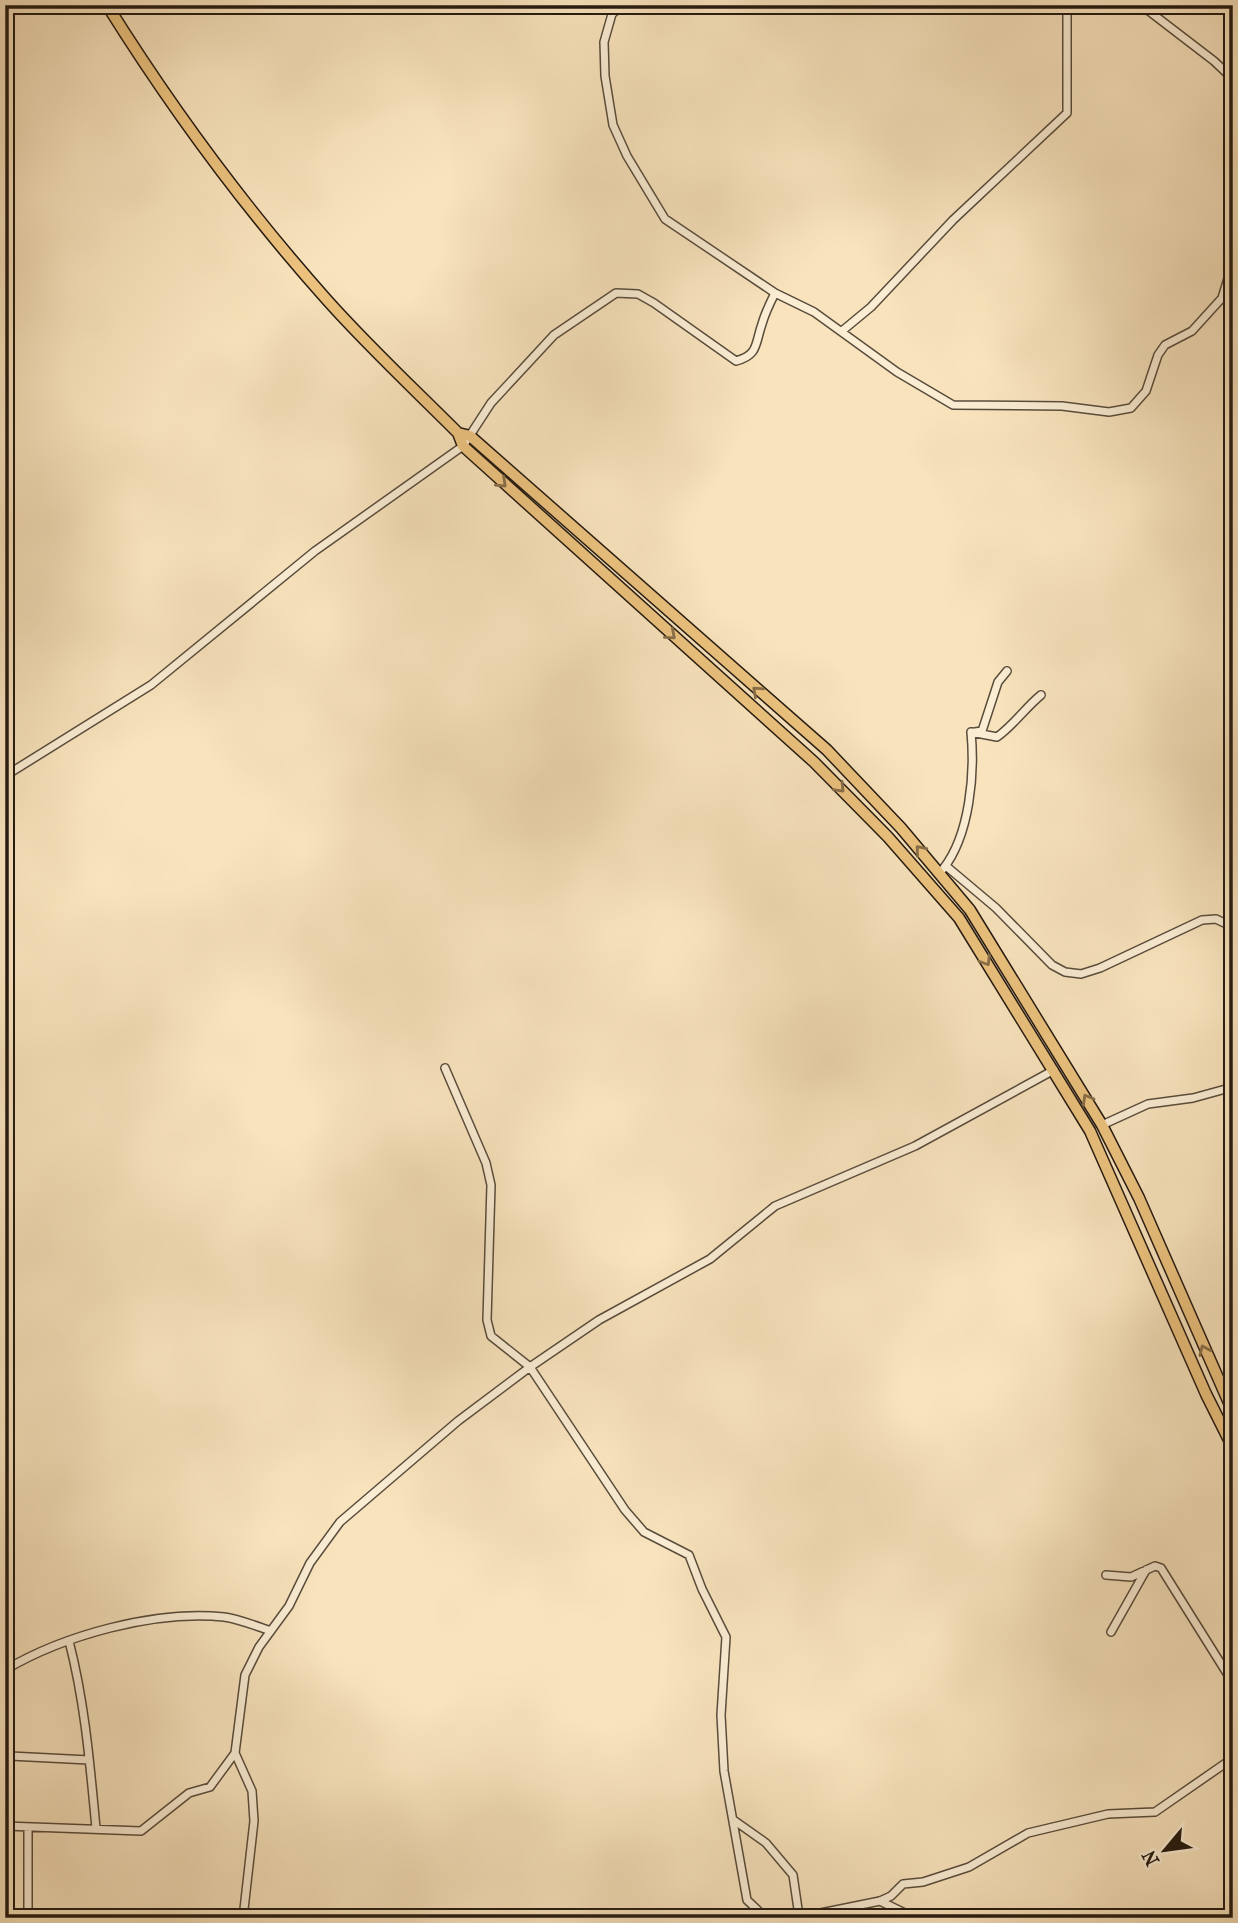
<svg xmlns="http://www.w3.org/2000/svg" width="1238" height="1923" viewBox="0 0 1238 1923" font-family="'IM FELL French Canon',serif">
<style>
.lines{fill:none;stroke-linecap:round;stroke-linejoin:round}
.minor-casing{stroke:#594c3c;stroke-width:10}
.primary-casing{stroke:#241a11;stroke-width:13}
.minor{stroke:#faedd4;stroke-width:7}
.primary{stroke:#ecc27e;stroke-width:10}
.rail{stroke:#241a11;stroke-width:2.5;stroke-dasharray:12 12;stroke-linecap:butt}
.oneway{stroke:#886e48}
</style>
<rect width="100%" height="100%" fill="#f8e3bd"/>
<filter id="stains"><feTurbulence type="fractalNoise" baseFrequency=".00286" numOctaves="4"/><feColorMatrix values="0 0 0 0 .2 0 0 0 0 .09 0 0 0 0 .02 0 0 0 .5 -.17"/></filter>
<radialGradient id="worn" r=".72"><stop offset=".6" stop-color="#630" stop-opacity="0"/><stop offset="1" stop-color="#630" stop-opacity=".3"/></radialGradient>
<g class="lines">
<g class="minor-casing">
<path id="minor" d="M623,5L612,14L604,42L605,76L613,125L627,156L665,219L775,293L814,312L897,372L953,405L1062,406L1109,412L1131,408L1146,391L1158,355L1165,345L1192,331L1222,298L1233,262
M1141,5L1214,61L1233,79
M842,331L871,307L953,220L1067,113V5
M971,732L997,737C1014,725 1025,708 1041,695
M975,732L982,731L998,682L1007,671
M5,776L151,685L315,551L463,446L491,403L554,335L616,293L638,294L654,303L736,361C759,355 755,343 762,324C765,313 770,303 775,293
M946,866L996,908L1052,965L1065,972L1081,974L1100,968L1202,920L1216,919L1233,927
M943,869C970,835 975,773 971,732
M445,1068L486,1163L491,1185L487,1320L491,1336L530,1367L625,1510L644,1532L689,1555L702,1589L726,1637L721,1715L724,1771L747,1900L766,1918
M1102,1125L1148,1104L1193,1098L1233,1087
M1106,1575L1131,1577L1155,1566L1161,1568L1233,1683
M1111,1632L1146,1570
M69,1641C85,1703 90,1765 96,1828
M5,1670C64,1635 155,1610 224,1617C239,1619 256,1626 271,1631
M235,1753L252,1791L254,1821L243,1918
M10,1756L89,1760
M735,1821L766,1843L793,1875L799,1916
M5,1826L141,1831L189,1793L210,1787L235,1753L245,1675L259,1647L289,1606L310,1563L340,1522L458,1421L530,1367L599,1320L710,1259L775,1206L915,1146L1054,1070
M28,1828V1918
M880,1901L915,1918
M396,1918L422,1913
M796,1918L880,1901L891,1896L903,1884L923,1882L969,1867L1028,1833L1108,1814L1155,1812L1233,1758"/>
</g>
<g class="primary-casing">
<path id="primary" d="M107,5C172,109 245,208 327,300C368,346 414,389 458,433L463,446L814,762L888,837L959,918L1090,1131L1206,1394L1233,1448
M458,433L470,436L827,750L901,828L970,910L1102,1125L1139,1198L1233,1412"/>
</g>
<use href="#minor" class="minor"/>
<use href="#primary" class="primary"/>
<path class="rail" d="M1211,5L1233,24"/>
</g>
<defs><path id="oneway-chevron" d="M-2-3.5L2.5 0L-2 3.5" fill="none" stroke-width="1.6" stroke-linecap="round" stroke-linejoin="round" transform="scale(1.75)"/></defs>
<g class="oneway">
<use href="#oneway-chevron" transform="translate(502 483) rotate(43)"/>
<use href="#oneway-chevron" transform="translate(671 635) rotate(41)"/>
<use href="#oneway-chevron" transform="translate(757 691) rotate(-138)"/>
<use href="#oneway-chevron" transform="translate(840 788) rotate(46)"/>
<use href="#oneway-chevron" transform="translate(920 850) rotate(-131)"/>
<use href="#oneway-chevron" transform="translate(986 961) rotate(58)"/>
<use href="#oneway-chevron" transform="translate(1087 1099) rotate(-120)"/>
<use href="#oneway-chevron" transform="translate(1204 1350) rotate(-114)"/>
</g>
<rect width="1238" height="1923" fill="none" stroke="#f8e3bd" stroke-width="28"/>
<rect x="7" y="7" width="1224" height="1909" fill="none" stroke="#241a11" stroke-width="3.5"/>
<rect x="14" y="14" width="1210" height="1895" fill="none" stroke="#241a11" stroke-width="2"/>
<g transform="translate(1165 1850) rotate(241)" stroke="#faedd4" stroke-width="5" paint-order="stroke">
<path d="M0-5L12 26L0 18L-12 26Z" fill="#241a11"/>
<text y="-10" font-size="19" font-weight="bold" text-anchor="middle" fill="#241a11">N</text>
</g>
<rect width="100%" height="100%" filter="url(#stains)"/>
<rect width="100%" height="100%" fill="url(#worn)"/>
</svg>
